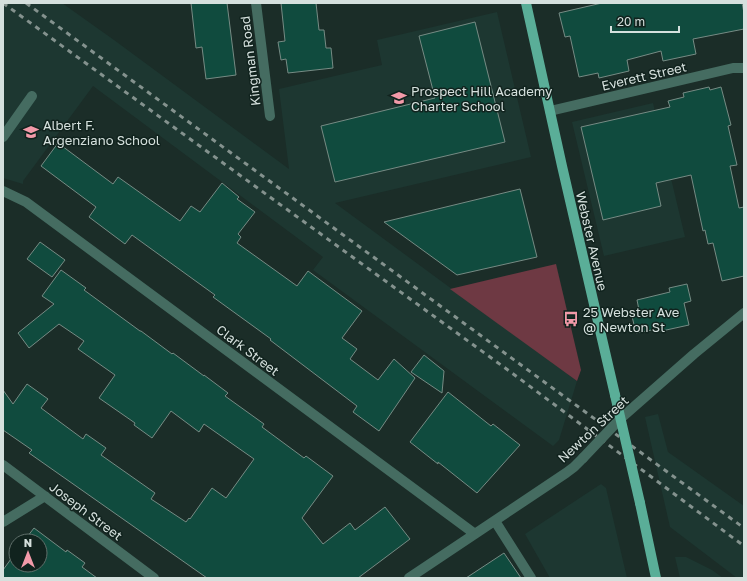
<svg xmlns="http://www.w3.org/2000/svg" width="747" height="581" viewBox="0 0 747 581" font-family="'Golos Text',sans-serif">
<style>
.built{fill:#1d3731}
.green{fill:#6e3943}
.building{fill:#104b3e;stroke:#768b84}
.lines{fill:none;stroke-linecap:round;stroke-linejoin:round}
.minor{stroke:#456c61;stroke-width:10}
.major{stroke:#5aae98;stroke-width:10}
.rail{stroke:#84928e;stroke-width:3;stroke-dasharray:5 5;stroke-linecap:butt}
.minor-bridge{stroke:#456c61;stroke-width:10}
.major-bridge{stroke:#5aae98;stroke-width:10}
.labels{text-anchor:middle;dominant-baseline:central;stroke-width:3;stroke-linejoin:round;paint-order:stroke}
.street-label{font-size:13px;fill:#d5e0dd;stroke:#11231e}
.poi-label{font-size:13px;fill:#d5e0dd;stroke:#11231e;text-anchor:start}
</style>
<rect width="100%" height="100%" fill="#1b2d28"/>
<path class="built" d="M3,3H62L114,40L289,169L279,89L382,65L377,40L497,12L531,157L335,203L577,381L559,440L553,446L313,270L323,257L93,86L23,181V184L3,178Z
M653,103L685,237L604,256L572,122Z
M658,414L668,452L744,506V578H737L670,527L645,417Z
M601,484L606,488L627,578H550L525,534Z
M675,557H686L712,570L723,578H680Z"/>
<path class="green" d="M556,264L581,370L577,381L450,289Z"/>
<path class="building" d="M191,3H227L236,75L206,79L202,47L196,48Z
M281,3H316L319,30H324L326,48H331L333,68L288,73L286,59L281,60L278,42L285,41Z
M602,3H742L744,13V29L693,39L696,54L663,61L661,51L627,60L629,71L599,78L598,73L579,77L570,36L565,37L559,13Z
M475,22L505,142L335,182L321,126L435,98L419,36Z
M709,87L710,90L721,87L731,125L728,126L737,165L730,166L739,208L744,207V276L722,281L713,243L708,244L705,230L703,231L691,175L656,183L661,206L603,220L581,127L670,107L668,101L684,97L683,93Z
M58,143L113,184L118,177L180,221L191,206L200,212L222,183L239,197L237,199L255,212L238,234L241,237L237,243L297,286L308,271L362,311L342,338L357,349L350,359L378,380L394,359L415,378L379,431L353,412L357,406L270,340L271,339L213,297L215,295L132,235L125,244L89,217L96,207L41,166Z
M520,189L537,257L457,275L384,222Z
M40,242L65,260L52,277L27,259Z
M61,270L86,288L84,290L140,331H141L172,354L173,353L204,376V375L228,393L225,396L264,424L262,427L304,458L306,456L333,476L302,518L323,544L350,523L355,530L385,507L410,539L358,578H207L29,453L32,450L3,430V390L13,404L27,384L48,399L41,408L83,439L86,434L106,448L101,455L155,493L151,499L186,522L189,518L190,519L212,488L226,498L254,459L204,424L199,432L171,411L152,438L134,425L135,423L99,398L115,375L78,349L84,341L59,324L29,348L18,333L54,304L42,296Z
M687,284L691,301L684,303L689,325L657,332V329L636,333L631,312L639,310L637,300L670,292L669,288Z
M424,355L444,371L442,393L411,372Z
M448,392L491,426L493,424L520,445L477,493L438,462V464L410,442Z
M34,528L66,552L67,550L85,563L82,567L97,578H3V570L16,552V565H40V541H24Z
M504,553L521,578H466Z"/>
<g class="lines">
<path class="minor" d="M256,3L270,116
M550,111L733,68H744
M3,137L32,96
M3,191L26,202L475,534
M620,419L694,354L744,313
M3,465L154,578
M495,521L531,578
M3,522L45,496
M409,578L566,473L574,467L583,458"/>
<path class="major" d="M526,3L562,166L615,395
M640,503L656,578"/>
<path class="rail" d="M3,3L512,373L744,546
M26,3L744,528"/>
<path class="minor-bridge" d="M583,458L620,419"/>
<path class="major-bridge" d="M615,395L640,503"/>
</g>
<defs>
<g id="school-bare" transform="scale(1.2)"><path d="M0-5L7-2L0 1L-7-2ZM-4 1L0 2.5L4 1V4Q0 6-4 4Z" fill="#f39aa9" stroke="#11231e" stroke-width="2.5" paint-order="stroke"/></g>
<g id="bus-bare" transform="scale(1.2)"><path d="M-5-6H5V4H4V6H2V4H-2V6H-4V4H-5ZM-3.5-4V0h7V-4ZM-3.5 1.2v1.5H-2V1.2ZM2 1.2v1.5H3.5V1.2Z" fill="#f39aa9" stroke="#11231e" stroke-width="2.5" paint-order="stroke"/></g>
</defs>
<g fill-rule="evenodd">
<use href="#school-bare" x="399" y="98"/>
<use href="#school-bare" x="31" y="132"/>
<use href="#bus-bare" x="571" y="319"/>
</g>
<g class="labels">
<g class="street-label">
<text transform="translate(250 61) rotate(-97)">Kingman Road</text>
<text transform="translate(644 76) rotate(-13)">Everett Street</text>
<text transform="translate(592 241) rotate(77)">Webster Avenue</text>
<text transform="translate(248 350) rotate(37)">Clark Street</text>
<text transform="translate(593 429) rotate(-43)">Newton Street</text>
<text transform="translate(86 511) rotate(37)">Joseph Street</text>
</g>
<g class="poi-label">
<text x="411" y="91">Prospect Hill Academy<tspan x="411" dy="15">Charter School</tspan></text>
<text x="43" y="125">Albert F.<tspan x="43" dy="15">Argenziano School</tspan></text>
<text x="583" y="312">25 Webster Ave<tspan x="583" dy="15">@ Newton St</tspan></text>
</g>
</g>
<rect width="747" height="581" fill="none" stroke="#d5e0dd" stroke-width="8"/>
<g transform="translate(28 553)"><circle r="19" fill="#11231e" stroke="#5f6f6a"/>
<path d="M0-3L7 15L0 10L-7 15Z" fill="#f39aa9"/>
<text y="-6" font-size="11" font-weight="bold" text-anchor="middle" fill="#d5e0dd">N</text>
</g>
<path d="M611 26v6h68v-6" fill="none" stroke="#d5e0dd" stroke-width="2"/>
<text x="617" y="26" font-size="12" fill="#d5e0dd" stroke="#11231e" stroke-width="3" paint-order="stroke">20 m</text>
</svg>
